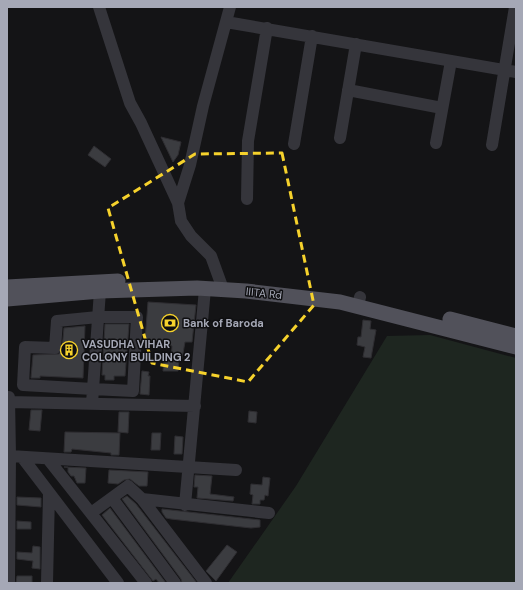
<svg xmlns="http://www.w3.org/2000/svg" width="523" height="590" viewBox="0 0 523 590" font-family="'DM Sans',sans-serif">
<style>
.green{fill:#1e2620}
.building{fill:#3b3c40;stroke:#2f2e32}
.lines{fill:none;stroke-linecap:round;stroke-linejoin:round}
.minor{stroke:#35353b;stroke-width:12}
.major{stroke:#51515a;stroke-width:15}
.marked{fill:none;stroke:#f6d22c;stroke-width:3;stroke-dasharray:8 5;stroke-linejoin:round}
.labels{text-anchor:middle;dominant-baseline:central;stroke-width:3;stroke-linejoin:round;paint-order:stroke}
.street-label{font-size:11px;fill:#a5a8b6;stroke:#0f0f11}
.poi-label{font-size:11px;font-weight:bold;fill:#a5a8b6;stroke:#0f0f11;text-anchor:start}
</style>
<rect width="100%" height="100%" fill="#141416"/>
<path class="green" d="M430,335L516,358V583H228L296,486L387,336Z"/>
<path class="building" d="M161,137L181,142L178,155L173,162Z
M94,146L111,159L105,167L88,155Z
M148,302L196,305L192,342H185L182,359H179L178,371H163L164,360L171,361L172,346L170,345V341H145Z
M363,320L371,321L370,329L376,330L371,358L363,357L365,347L357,345L358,337H361Z
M105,324H129L125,376H114V380H105V375H102Z
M85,326L83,378L40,376V378H31L33,355L59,354L62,349L64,328Z
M142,371L149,372L148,376H150L149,395L140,394Z
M31,410H42L40,431L29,430Z
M249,411L257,412L256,423L248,422Z
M119,412H129L128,433L118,432Z
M65,432L120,433L119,455H111V453L72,449L71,452H64Z
M152,433H161L160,450H151Z
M175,436L183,437L182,454H174Z
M64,467L86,468L85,483H77L74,476H71L68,472V467Z
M109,470L148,472L147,486H139L130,479L124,480L118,484L108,483Z
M195,475L212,476L210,494L234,497L233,501L197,498L198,487H194Z
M263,477L270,478L268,496L265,495L264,500H260V504H252L253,495L250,494L251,484L262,485Z
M127,496L136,504L197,583H182L181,579L122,499Z
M17,497L41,498V507L17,505Z
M110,508L166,583H159L156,579L153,581L102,515Z
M162,509L260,520V527L251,528L171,519L166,518L162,512Z
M17,521L31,522V529H17Z
M227,545L237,552L216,581L206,571Z
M33,546L40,547V569L32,568L33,561L17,559V552L32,553Z
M17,576H32V583H16Z"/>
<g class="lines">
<path class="minor" d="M99,7L130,103L141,123L178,203
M226,22L516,72
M348,90L442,108
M340,138L356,44
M436,143L451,61
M294,144L312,36
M492,145L515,7
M247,199L248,141L267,28
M223,289L211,256L191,236L181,221L178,203L190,165L203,106L230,7
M358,306L360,297
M7,397H9L10,456L9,583
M9,402L195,406
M92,404L93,389L23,385L25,347L55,348L57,321L98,317H137L133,391L93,389L100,291
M10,456L236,470
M22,457L118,583
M48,459L146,583
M112,498L175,583
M142,499L269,513
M185,505L205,289
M91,513L128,486L142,499L206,583
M47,583L49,493"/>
<path class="major" d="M7,287L118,281
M7,299L100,291L197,288L246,291L340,302L516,347
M450,319L516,336"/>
</g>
<path class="marked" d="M282,153L314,305L248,382L152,363L108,208L195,154Z"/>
<defs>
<g id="bank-ring" transform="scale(0.9)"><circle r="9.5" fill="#0f0f11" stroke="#f6d22c" stroke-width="1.5"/><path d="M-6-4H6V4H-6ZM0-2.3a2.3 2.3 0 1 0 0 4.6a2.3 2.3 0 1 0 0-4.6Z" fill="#f6d22c"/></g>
<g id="building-ring" transform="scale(0.9)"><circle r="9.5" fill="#0f0f11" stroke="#f6d22c" stroke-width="1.5"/><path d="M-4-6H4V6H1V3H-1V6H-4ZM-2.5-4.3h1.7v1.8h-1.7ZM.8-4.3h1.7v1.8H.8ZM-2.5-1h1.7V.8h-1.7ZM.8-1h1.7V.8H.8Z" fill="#f6d22c"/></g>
</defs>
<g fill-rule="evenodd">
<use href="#bank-ring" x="170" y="323"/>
<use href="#building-ring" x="69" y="350"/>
</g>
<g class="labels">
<g class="street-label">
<text transform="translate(264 293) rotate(6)">IIITA Rd</text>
</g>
<g class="poi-label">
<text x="183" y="323">Bank of Baroda</text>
<text x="82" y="344">VASUDHA VIHAR<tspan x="82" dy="13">COLONY BUILDING 2</tspan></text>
</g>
</g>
<rect width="523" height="590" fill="none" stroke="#a5a8b6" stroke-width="16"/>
</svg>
